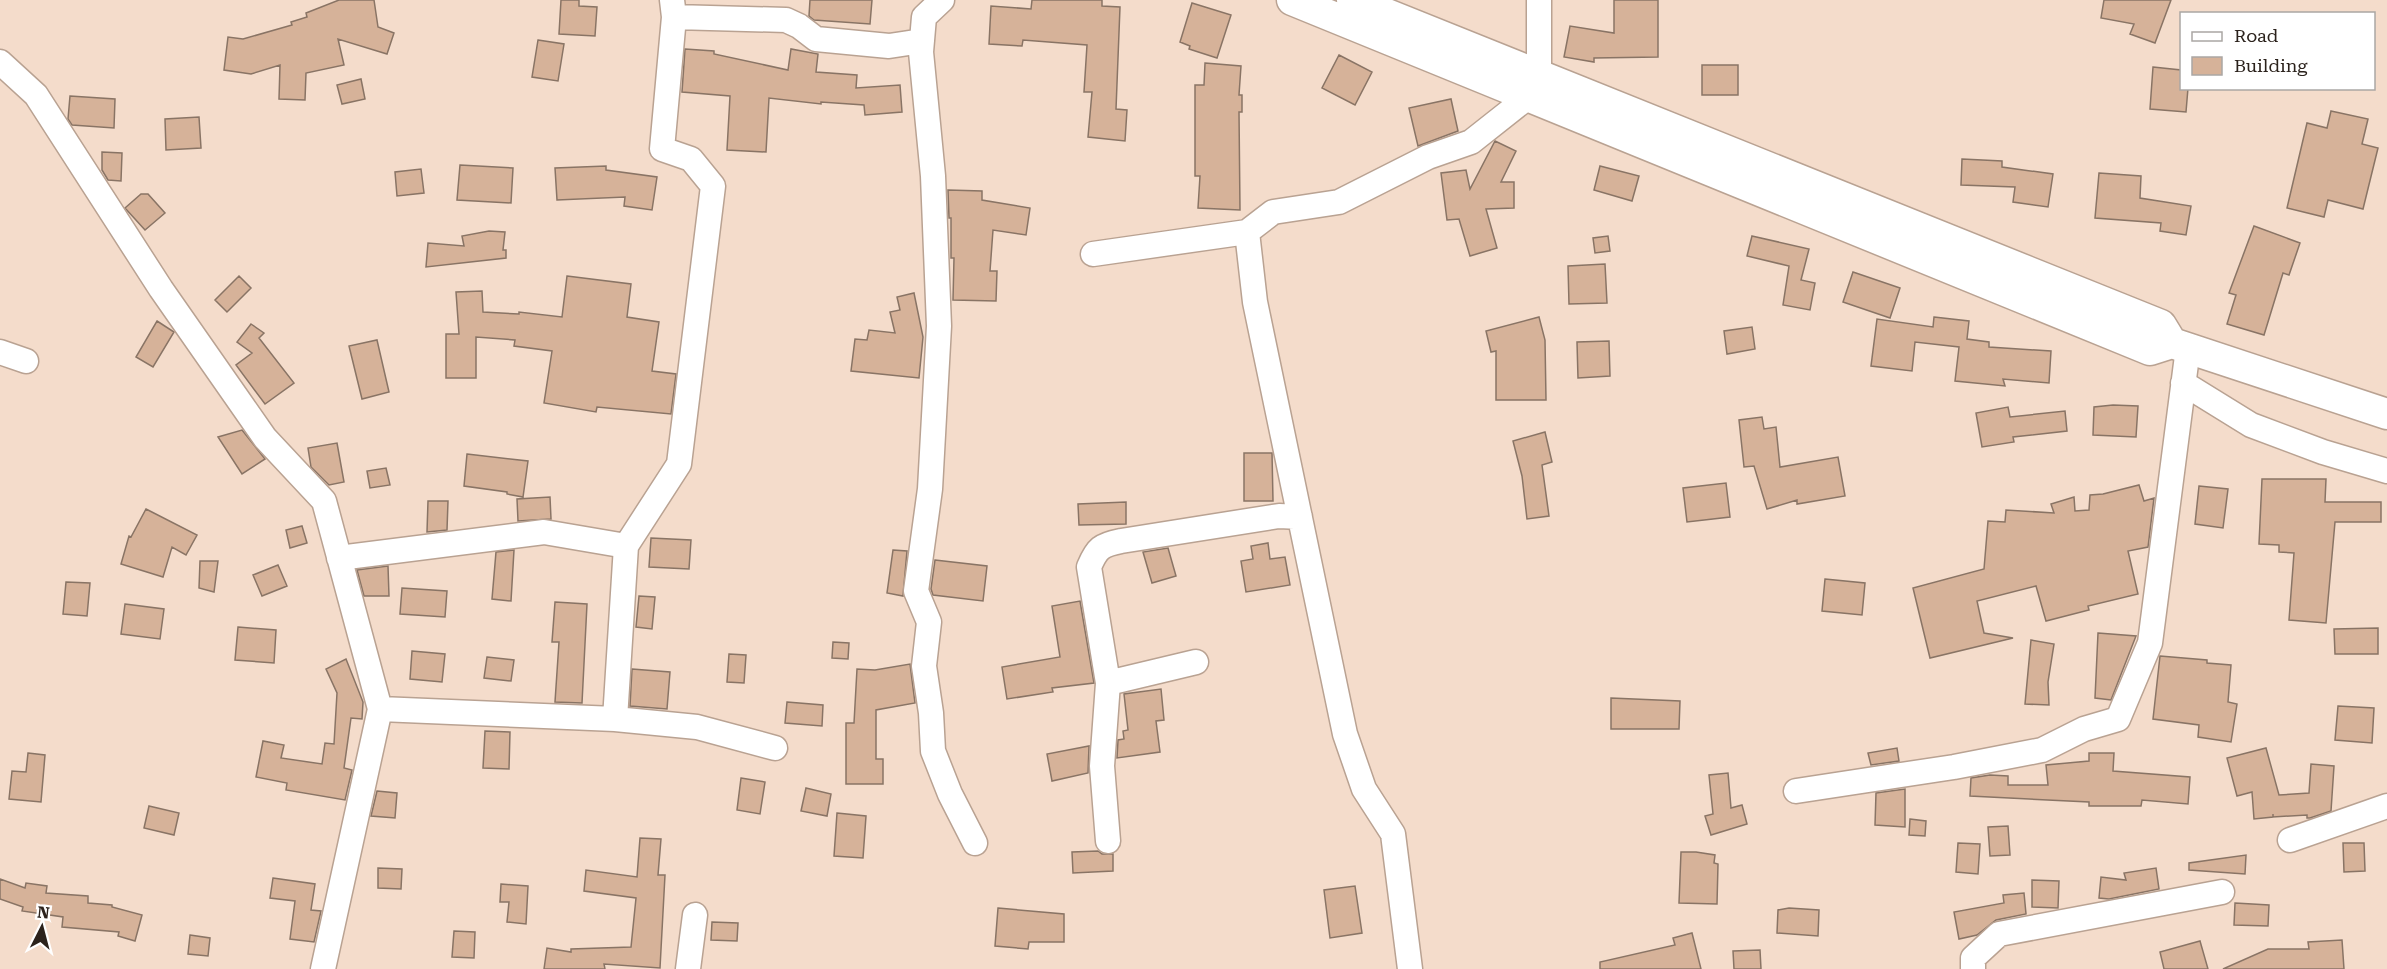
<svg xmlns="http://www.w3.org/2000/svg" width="2387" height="969" viewBox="0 0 2387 969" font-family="'Roboto Serif',serif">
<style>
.building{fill:#d6b299;stroke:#897465;stroke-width:1.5}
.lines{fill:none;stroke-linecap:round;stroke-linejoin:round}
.minor-casing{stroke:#b9a292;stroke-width:27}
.tertiary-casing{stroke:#b9a292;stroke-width:33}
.minor{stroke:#fff;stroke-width:24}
.tertiary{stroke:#fff;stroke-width:30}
</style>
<rect width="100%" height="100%" fill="#f4dccb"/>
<path class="building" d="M339,0H374L378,27L394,33L387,54L338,39L344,65L306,73L305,100L279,99L280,65L251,74L224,70L228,37L243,39L292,25L291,22L307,17L306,13Z
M561,0H579V6L597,7L595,36L559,34Z
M810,0H872L870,24L814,20L809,16Z
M1032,0H1102V6L1120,7L1116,109L1127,110L1125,141L1088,137L1092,92H1084L1087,45L1023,40L1022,46L989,44L991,6L1031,9Z
M1614,0H1658V57L1594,58V62L1564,57L1570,26L1614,33Z
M2104,0H2171L2155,43L2130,34L2134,24L2101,18Z
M1192,3L1231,15L1217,58L1189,49L1190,46L1180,42Z
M538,40L564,44L558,81L532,77Z
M685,49L714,51V54L788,70L791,49L818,54L816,72L857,75L856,88L900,85L902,112L865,115L864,105L821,102V104L769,98L766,152L727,150L730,96L682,92Z
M1339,55L1372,72L1355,105L1322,88Z
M1205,63L1241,66L1239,95H1242V112H1239L1240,210L1198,208L1200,176H1195V85H1204Z
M1702,65H1738V95H1702Z
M2153,67L2181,70V88H2188L2186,112L2150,109Z
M361,79L365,99L342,104L337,85Z
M70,96L115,99L114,128L72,125L68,119Z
M1451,99L1458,131L1418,146L1409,108Z
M2331,111L2368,119L2362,144L2378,148L2363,209L2328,200L2324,217L2287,208L2307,123L2327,128Z
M199,117L201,148L166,150L165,119Z
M1495,141L1516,151L1501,182H1514V208L1486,209L1497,248L1470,256L1459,219L1447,220L1441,173L1466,170L1470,189Z
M102,152L122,153L121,181L108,180L102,170Z
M1962,159L2002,161V167L2053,174L2048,207L2013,202L2015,187L1961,185Z
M460,165L513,168L511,203L457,200Z
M606,166V170L657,177L652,210L624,206L625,197L557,200L555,168Z
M1600,166L1639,176L1632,201L1594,190Z
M421,169L424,193L397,196L395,172Z
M2099,173L2141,176L2140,198L2191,206L2186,235L2160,231L2161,223L2095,218Z
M948,190L982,191V200L1030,208L1026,235L993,230L990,271H997L996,301L953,300L954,258H951V218H949Z
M141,194H148L165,213L145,230L125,208Z
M2254,226L2300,243L2289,275L2283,273L2264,335L2227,324L2236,295L2229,293Z
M489,231L505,232L503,250H506V258L426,267L428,243L464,246L462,236Z
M1608,236L1610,251L1595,253L1593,238Z
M1752,236L1809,249L1801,280L1815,283L1810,310L1783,305L1789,266L1747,256Z
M1605,264L1607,303L1569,304L1568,266Z
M1853,272L1900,288L1890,318L1843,302Z
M239,276L251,288L227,312L215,300Z
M567,276L631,284L627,317L659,322L652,371L676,374L671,414L597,407L596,412L544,403L552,351L514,346L515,340L476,337V378H446V334H459L456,292L482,291L483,312L519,314V312L562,317Z
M914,293L923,337L919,378L851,371L855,339L867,340L869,330L895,333L890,312L900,310L897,297Z
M1539,317L1545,340L1546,400H1496V351L1491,352L1486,331Z
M1934,317L1969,321L1967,339L1989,342V347L2051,351L2049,383L2003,379L2005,386L1955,381L1959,347L1915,342L1912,371L1871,366L1877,319L1933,327Z
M157,321L174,332L153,367L136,357Z
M251,324L264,333L259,338L294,383L265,404L236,365L252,353L237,342Z
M1752,327L1755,349L1727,354L1724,331Z
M377,340L389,392L362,399L349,346Z
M1609,341L1610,376L1578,378L1577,342Z
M2113,405L2138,406L2136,437L2093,435L2094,407Z
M2008,407L2010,417L2065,411L2067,431L2013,437L2014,442L1982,447L1976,413Z
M1762,417L1764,429L1776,427L1780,467L1838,457L1845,496L1797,504V500L1767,509L1754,466L1744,467L1739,420Z
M242,430L265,459L242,474L218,437Z
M1545,432L1552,462L1542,465L1549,516L1527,519L1522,476L1513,441Z
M337,443L344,482L329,485L311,467L308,448Z
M1244,453H1272L1273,501H1244Z
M467,454L528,461L523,497L507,494V492L464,486Z
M386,468L390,485L370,488L367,471Z
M2262,479H2326L2325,502H2381V522H2335L2326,623L2289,620L2294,553L2279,552V545L2259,544Z
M1726,483L1730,517L1687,522L1683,488Z
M2139,485L2144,501L2154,498L2148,547L2128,551L2138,594L2088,606L2089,610L2046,621L2036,586L1977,601L1984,633L2013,638L1930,658L1913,588L1984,569L1988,521L2005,522L2006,510L2054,513L2051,504L2074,497L2075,511L2089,510L2090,495L2103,494Z
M2199,486L2228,489L2223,528L2195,524Z
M550,497L551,519L518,521L517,499Z
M428,501H448L447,530L427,532Z
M1126,502V524L1079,525L1078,504Z
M146,509L197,535L186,555L172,547L163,577L121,564L129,536L131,537Z
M302,526L307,543L290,548L286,530Z
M651,538L691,540L689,569L649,567Z
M1268,543L1270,559L1285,557L1290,585L1246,592L1241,561L1253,559L1251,546Z
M1168,548L1176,576L1152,583L1143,552Z
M514,550L511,601L492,599L496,552Z
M893,550L907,551L903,596L887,593Z
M935,560L987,566L983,601L933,595L931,589Z
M200,561H218L214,592L199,588Z
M278,565L287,586L262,596L253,575Z
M388,566L389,596H364L357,570Z
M1825,579L1865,583L1862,615L1822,611Z
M66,582L90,583L87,616L63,614Z
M402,588L447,591L445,617L400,614Z
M639,596L655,597L652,629L636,627Z
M1080,601L1094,683L1052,688L1053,692L1007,699L1002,667L1060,657L1052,606Z
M555,602L587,604L582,703L555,702L559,642H552Z
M125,604L164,609L160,639L121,634Z
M238,627L276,630L274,663L235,660Z
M2378,628V654H2335L2334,629Z
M2098,633L2136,636L2111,700L2095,698Z
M2031,640L2054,644L2048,682L2049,705L2025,704Z
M833,642L849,643L848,659L832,658Z
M412,651L445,654L442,682L410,679Z
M729,654L746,655L744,683L727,682Z
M2160,656L2207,660V663L2231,665L2228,702L2237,704L2231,742L2198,737L2199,725L2153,719Z
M487,657L514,660L511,681L484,678Z
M346,659L363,702L362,719L351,718L344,768L352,770L345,800L286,790L287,783L256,777L263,741L284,745L281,758L322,764L325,743L334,744L337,693L326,669Z
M910,664L915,703L876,710V759H883V784H846V723H854L857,669L875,670Z
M632,669L670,672L667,709L630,706Z
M1161,689L1164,720L1156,721L1160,752L1117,758L1118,740L1124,739L1123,731L1128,730L1124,694Z
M1611,698L1680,701L1679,729H1611Z
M787,702L823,705L822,726L785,723Z
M2338,706L2374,708L2372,743L2335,740Z
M485,731L510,732L509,769L483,768Z
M1089,746L1088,773L1052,781L1047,754Z
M1897,748L1899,761L1871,765L1868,753Z
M2266,748L2279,795L2309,793L2311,764L2334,766L2331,811L2310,818H2307V815L2273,817V814V817L2254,819L2252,792L2237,796L2227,758Z
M28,753L45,755L41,802L9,799L12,771L26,772Z
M2089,753H2114L2113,771L2190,777L2188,804L2142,800L2141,806H2089V802L1970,796L1971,778L1990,775L2008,776V785H2048L2046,765L2089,761Z
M1728,773L1731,808L1742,805L1747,824L1711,835L1705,816L1713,814L1709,775Z
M741,778L765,782L760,814L737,810Z
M806,788L831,794L827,816L801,811Z
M1905,789V827L1875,825L1876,793Z
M377,791L397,793L395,818L371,816Z
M149,806L179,813L174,835L144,828Z
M837,813L866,816L863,858L834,856Z
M1910,819L1926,821L1925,836L1909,835Z
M2008,826L2010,855L1990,856L1988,827Z
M640,838L661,839L658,875H665L660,968L604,964L605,969H544L547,948L571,952V949L631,947L636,898L584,891L586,870L637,877Z
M1958,843L1980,844L1978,874L1956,872Z
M2343,843H2364L2365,871L2344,872Z
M1098,851L1102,854H1113V871L1073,873L1072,852Z
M1681,852H1696L1715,855L1714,863L1718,864L1717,904L1679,903Z
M2246,855L2245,874L2189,870V863Z
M378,868L402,869L401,889L378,888Z
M2156,868L2159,889L2109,899L2099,898L2101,877L2126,880L2124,873Z
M273,878L315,884L311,910L321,911L314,942L290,939L295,901L270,898Z
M0,879L25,888L26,883L47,886L46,893L88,896V903L112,905V907L142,915L135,941L118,936L119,932L62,927L63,917L22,911L23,907L0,899Z
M2032,880L2059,881L2058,908L2032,907Z
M501,884L528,886L526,924L507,922L509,902H500Z
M1355,886L1362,933L1330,938L1324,890Z
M2024,893L2026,914L1996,920L1977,935L1959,939L1954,912L2004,903L2003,895Z
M2235,903L2269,905L2268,926L2234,925Z
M998,908L1064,914V942H1029L1028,949L995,946Z
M1789,908L1819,910L1818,936L1777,933L1778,910Z
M712,922L738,923L737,941L711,940Z
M454,931L475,932L474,958L452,957Z
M1692,933L1701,969H1600V962L1675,945L1673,938Z
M190,935L210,938L208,956L188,954Z
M2342,940L2344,969H2223L2268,949H2309L2308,942Z
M2200,941L2208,969H2164L2160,952Z
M1760,950L1761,969H1734L1733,951Z"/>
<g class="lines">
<g class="minor-casing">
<path id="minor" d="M942,0L924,17L921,52L933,176L939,326L930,489L916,591L929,622L924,666L931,713L933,751L950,794L975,843
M674,17L786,20L799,26L816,39L889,46L922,41
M0,62L36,95L161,289L265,438L324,501L380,709L323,969
M1093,254L1247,232
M0,352L26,361
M2183,383L2251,425L2323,452L2387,471
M339,558L544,532L626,546
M1196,662L1108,683L1089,567C1097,548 1101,545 1121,541L1279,516L1300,517
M380,709L615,719L697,727L775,748
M615,719L626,546L679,464L713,186L691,159L662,149L674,17L672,0
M1796,791L1954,767L2042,750L2084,729L2118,719L2150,643L2188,348
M2290,840L2387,806
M1108,841L1102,766L1108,683
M688,969L695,915
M1410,969L1393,834L1364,789L1345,734L1255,302L1247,232L1273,212L1339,202L1428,157L1471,142L1528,97L1539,76V0
M1973,969V958L1999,934L2222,892"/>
</g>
<g class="tertiary-casing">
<path id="tertiary" d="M1292,0L2150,350L2172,343L2387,414
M1352,0L2161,325L2172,343"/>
</g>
<use href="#minor" class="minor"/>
<use href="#tertiary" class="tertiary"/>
</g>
<rect x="2180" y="12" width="195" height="78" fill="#ffffff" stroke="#aaa7a4" stroke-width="1.5"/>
<rect x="2192" y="32" width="30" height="9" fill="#ffffff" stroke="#aaa7a4" stroke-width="1.5"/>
<text x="2234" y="42" font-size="18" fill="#2b221c">Road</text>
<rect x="2192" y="57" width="30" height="18" fill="#d6b299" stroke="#aaa7a4" stroke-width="1.5"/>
<text x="2234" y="72" font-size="18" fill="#2b221c">Building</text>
<g transform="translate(42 927) rotate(6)" stroke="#ffffff" stroke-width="4.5" paint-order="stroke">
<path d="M0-4.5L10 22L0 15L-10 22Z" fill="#2b221c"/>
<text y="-9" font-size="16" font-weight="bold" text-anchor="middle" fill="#2b221c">N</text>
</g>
</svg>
